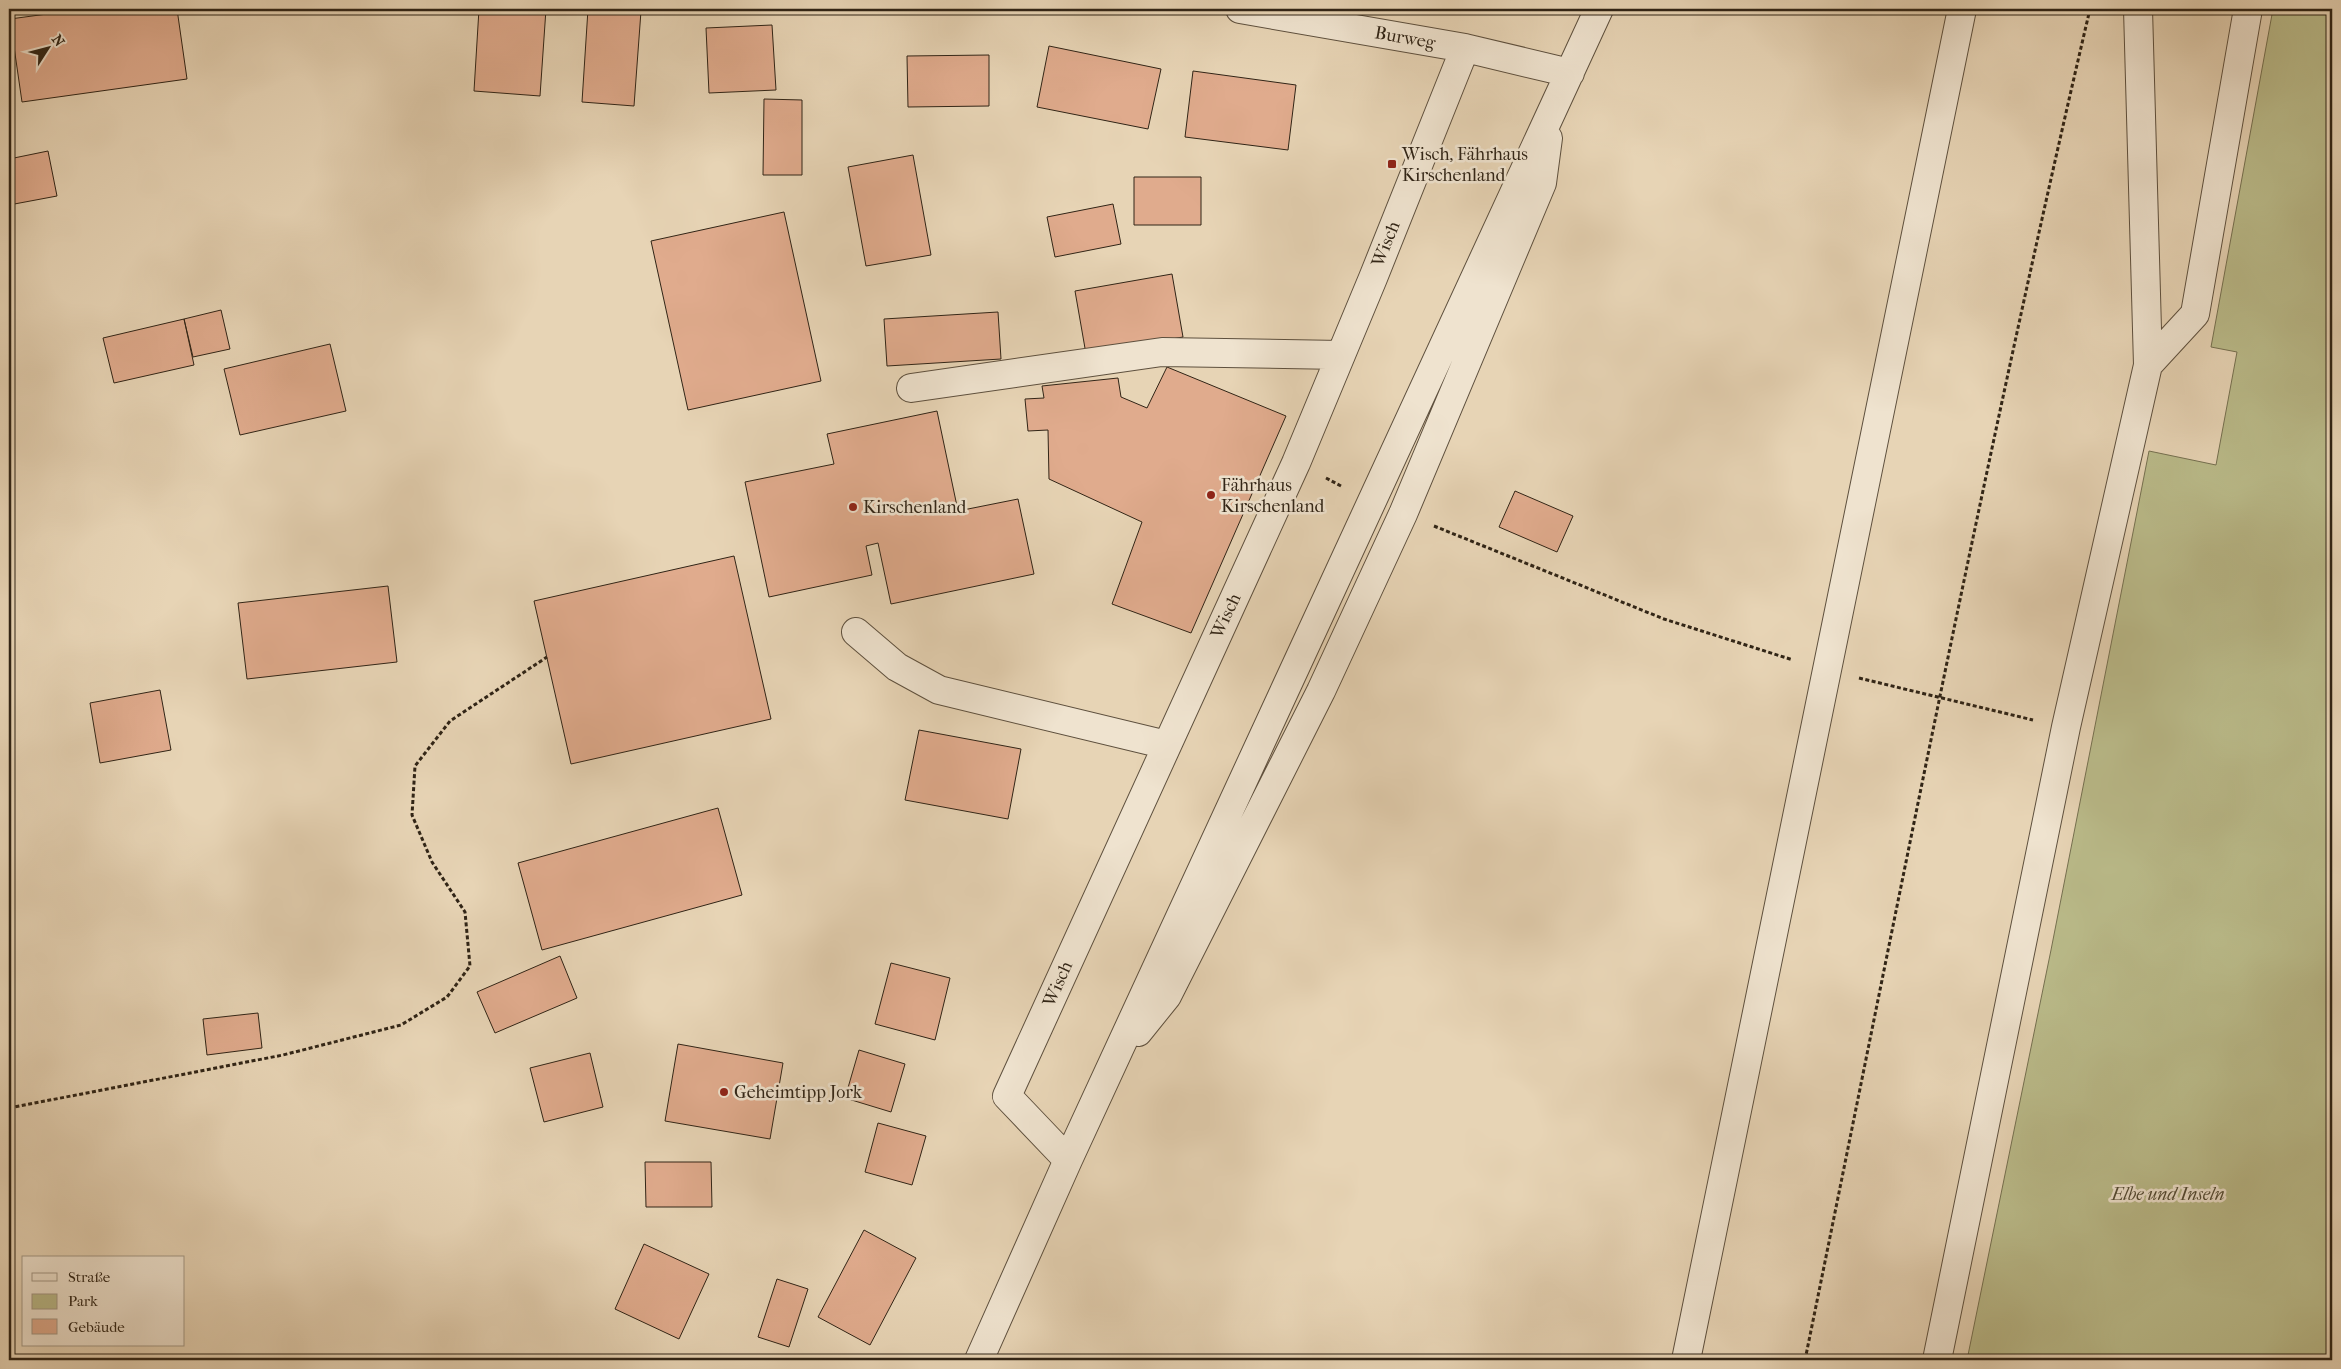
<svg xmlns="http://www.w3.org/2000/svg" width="2341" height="1369" viewBox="0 0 2341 1369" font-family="'IM FELL French Canon',serif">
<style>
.green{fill:#babb8a;stroke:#757050}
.building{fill:#e0ab8d;stroke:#302416}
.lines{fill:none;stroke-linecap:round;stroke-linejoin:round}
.minor-casing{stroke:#5e503e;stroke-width:30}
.path{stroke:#302416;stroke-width:3;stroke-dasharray:4 2.5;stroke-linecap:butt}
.minor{stroke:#efe3cf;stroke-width:28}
.poi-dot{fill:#8f2418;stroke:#efe3cf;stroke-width:2}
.labels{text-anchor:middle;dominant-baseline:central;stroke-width:5;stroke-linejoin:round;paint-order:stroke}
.street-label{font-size:18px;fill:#302416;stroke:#efe3cf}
.poi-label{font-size:18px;fill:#302416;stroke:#efe3cf;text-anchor:start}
.park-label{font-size:18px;font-style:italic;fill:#524a33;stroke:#efe3cf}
</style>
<rect width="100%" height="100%" fill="#e7d4b5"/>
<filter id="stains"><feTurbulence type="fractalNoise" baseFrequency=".004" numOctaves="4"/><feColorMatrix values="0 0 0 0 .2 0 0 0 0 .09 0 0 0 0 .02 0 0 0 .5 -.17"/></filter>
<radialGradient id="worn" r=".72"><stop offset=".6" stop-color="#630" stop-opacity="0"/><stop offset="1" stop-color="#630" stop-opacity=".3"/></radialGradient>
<path class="green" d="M2273,9H2332V1360H1967L2051,950L2149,451L2216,465L2237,352L2211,347Z"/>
<path class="building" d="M84,9H177L187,79L22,102L10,19Z
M479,9H546L540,96L474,91Z
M588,9L641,11L634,106L582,102Z
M772,25L776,90L709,93L706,28Z
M1049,46L1161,69L1148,129L1037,107Z
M989,55V106L908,107L907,56Z
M1193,71L1296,85L1288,150L1185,137Z
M764,99L802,100V175H763Z
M48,151L57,196L9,205V159Z
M913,155L931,255L866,266L848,167Z
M1134,177H1201V225H1134Z
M1113,204L1121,244L1055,257L1047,217Z
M784,212L821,381L688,410L651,241Z
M1172,274L1183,337L1086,354L1075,291Z
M221,310L230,349L193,357L184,319Z
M998,312L1001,359L887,366L884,319Z
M184,319L194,365L114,383L103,338Z
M330,344L346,411L240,435L224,369Z
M1167,367L1286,416L1191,633L1112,604L1142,522L1049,479L1048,430L1028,431L1025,399L1044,398L1042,386L1118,378L1121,397L1147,408Z
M937,411L958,511L1018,499L1034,574L891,604L878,543L866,546L872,575L769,597L745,482L834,464L827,434Z
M1515,491L1573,516L1557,552L1499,527Z
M734,556L771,719L571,764L534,601Z
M388,586L397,662L247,679L238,603Z
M160,690L171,750L100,763L90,703Z
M919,730L1021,749L1008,819L905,800Z
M718,808L742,895L542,950L518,863Z
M560,956L577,998L495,1033L477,992Z
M891,963L950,978L935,1040L875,1024Z
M258,1013L262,1048L207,1055L203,1019Z
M678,1044L783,1063L770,1139L665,1121Z
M859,1050L905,1064L891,1112L845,1098Z
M590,1053L603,1107L544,1122L530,1068Z
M878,1123L926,1136L912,1185L865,1172Z
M645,1162H711L712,1207H646Z
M864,1230L916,1258L870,1345L818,1317Z
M644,1244L709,1274L679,1339L615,1309Z
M777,1279L808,1289L789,1347L758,1337Z"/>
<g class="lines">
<g class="minor-casing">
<path id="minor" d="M1240,9L1465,48L1570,73
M2148,365L2195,314L2248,9
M911,388L1162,352L1341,355
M856,632L897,667L939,690L1167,745
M1138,1032L1167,996L1321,691L1403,514L1542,183L1548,138
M1068,1160L1007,1096L1296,463L1373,278L1465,48
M979,1360L1068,1160L1599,9
M1686,1360L1962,9
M1937,1360L2066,727L2148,365L2138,9"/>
</g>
<path class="path" d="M1326,478L1341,486
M1434,526L1664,619L1793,660
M1859,678L2033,720
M9,1108L283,1055L401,1025L447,997L470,966L465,912L432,862L412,815L415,766L450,721L547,657
M1805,1360C1897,909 1985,457 2090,9"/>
<use href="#minor" class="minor"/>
</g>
<g class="poi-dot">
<rect x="1387" y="159" width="10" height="10" rx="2.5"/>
<circle cx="1211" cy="495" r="5"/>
<circle cx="853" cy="507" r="5"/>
<circle cx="724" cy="1092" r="5"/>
</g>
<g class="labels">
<g class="street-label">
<text transform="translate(1405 38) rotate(10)">Burweg</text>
<text transform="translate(1386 244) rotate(-68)">Wisch</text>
<text transform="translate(1226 616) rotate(-65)">Wisch</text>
<text transform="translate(1058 984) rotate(-66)">Wisch</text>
</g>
<g class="poi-label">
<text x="1402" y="154">Wisch, Fährhaus<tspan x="1402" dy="21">Kirschenland</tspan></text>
<text x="1221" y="485">Fährhaus<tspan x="1221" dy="21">Kirschenland</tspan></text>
<text x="863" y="507">Kirschenland</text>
<text x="734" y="1092">Geheimtipp Jork</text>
</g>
<g class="park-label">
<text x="2168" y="1194">Elbe und Inseln</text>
</g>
</g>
<rect width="2341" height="1369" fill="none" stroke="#e7d4b5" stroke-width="30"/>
<rect x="10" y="10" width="2321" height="1349" fill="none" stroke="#302416" stroke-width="2.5"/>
<rect x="15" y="15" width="2311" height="1339" fill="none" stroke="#302416"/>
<rect x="22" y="1256" width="162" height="90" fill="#efe3cf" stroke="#a39785"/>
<rect x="32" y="1273" width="25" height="8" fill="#efe3cf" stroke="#a39785"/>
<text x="68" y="1282" font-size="15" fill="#302416">Straße</text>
<rect x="32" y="1294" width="25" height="15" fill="#babb8a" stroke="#a39785"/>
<text x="68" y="1306" font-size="15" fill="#302416">Park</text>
<rect x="32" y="1319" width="25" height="15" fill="#e0ab8d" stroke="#a39785"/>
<text x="68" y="1332" font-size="15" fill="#302416">Gebäude</text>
<g transform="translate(48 48) rotate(54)" stroke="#efe3cf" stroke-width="4" paint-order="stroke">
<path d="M0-4L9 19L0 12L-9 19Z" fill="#302416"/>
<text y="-8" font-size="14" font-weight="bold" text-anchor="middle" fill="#302416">N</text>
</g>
<rect width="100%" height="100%" filter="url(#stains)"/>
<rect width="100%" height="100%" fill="url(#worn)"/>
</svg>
